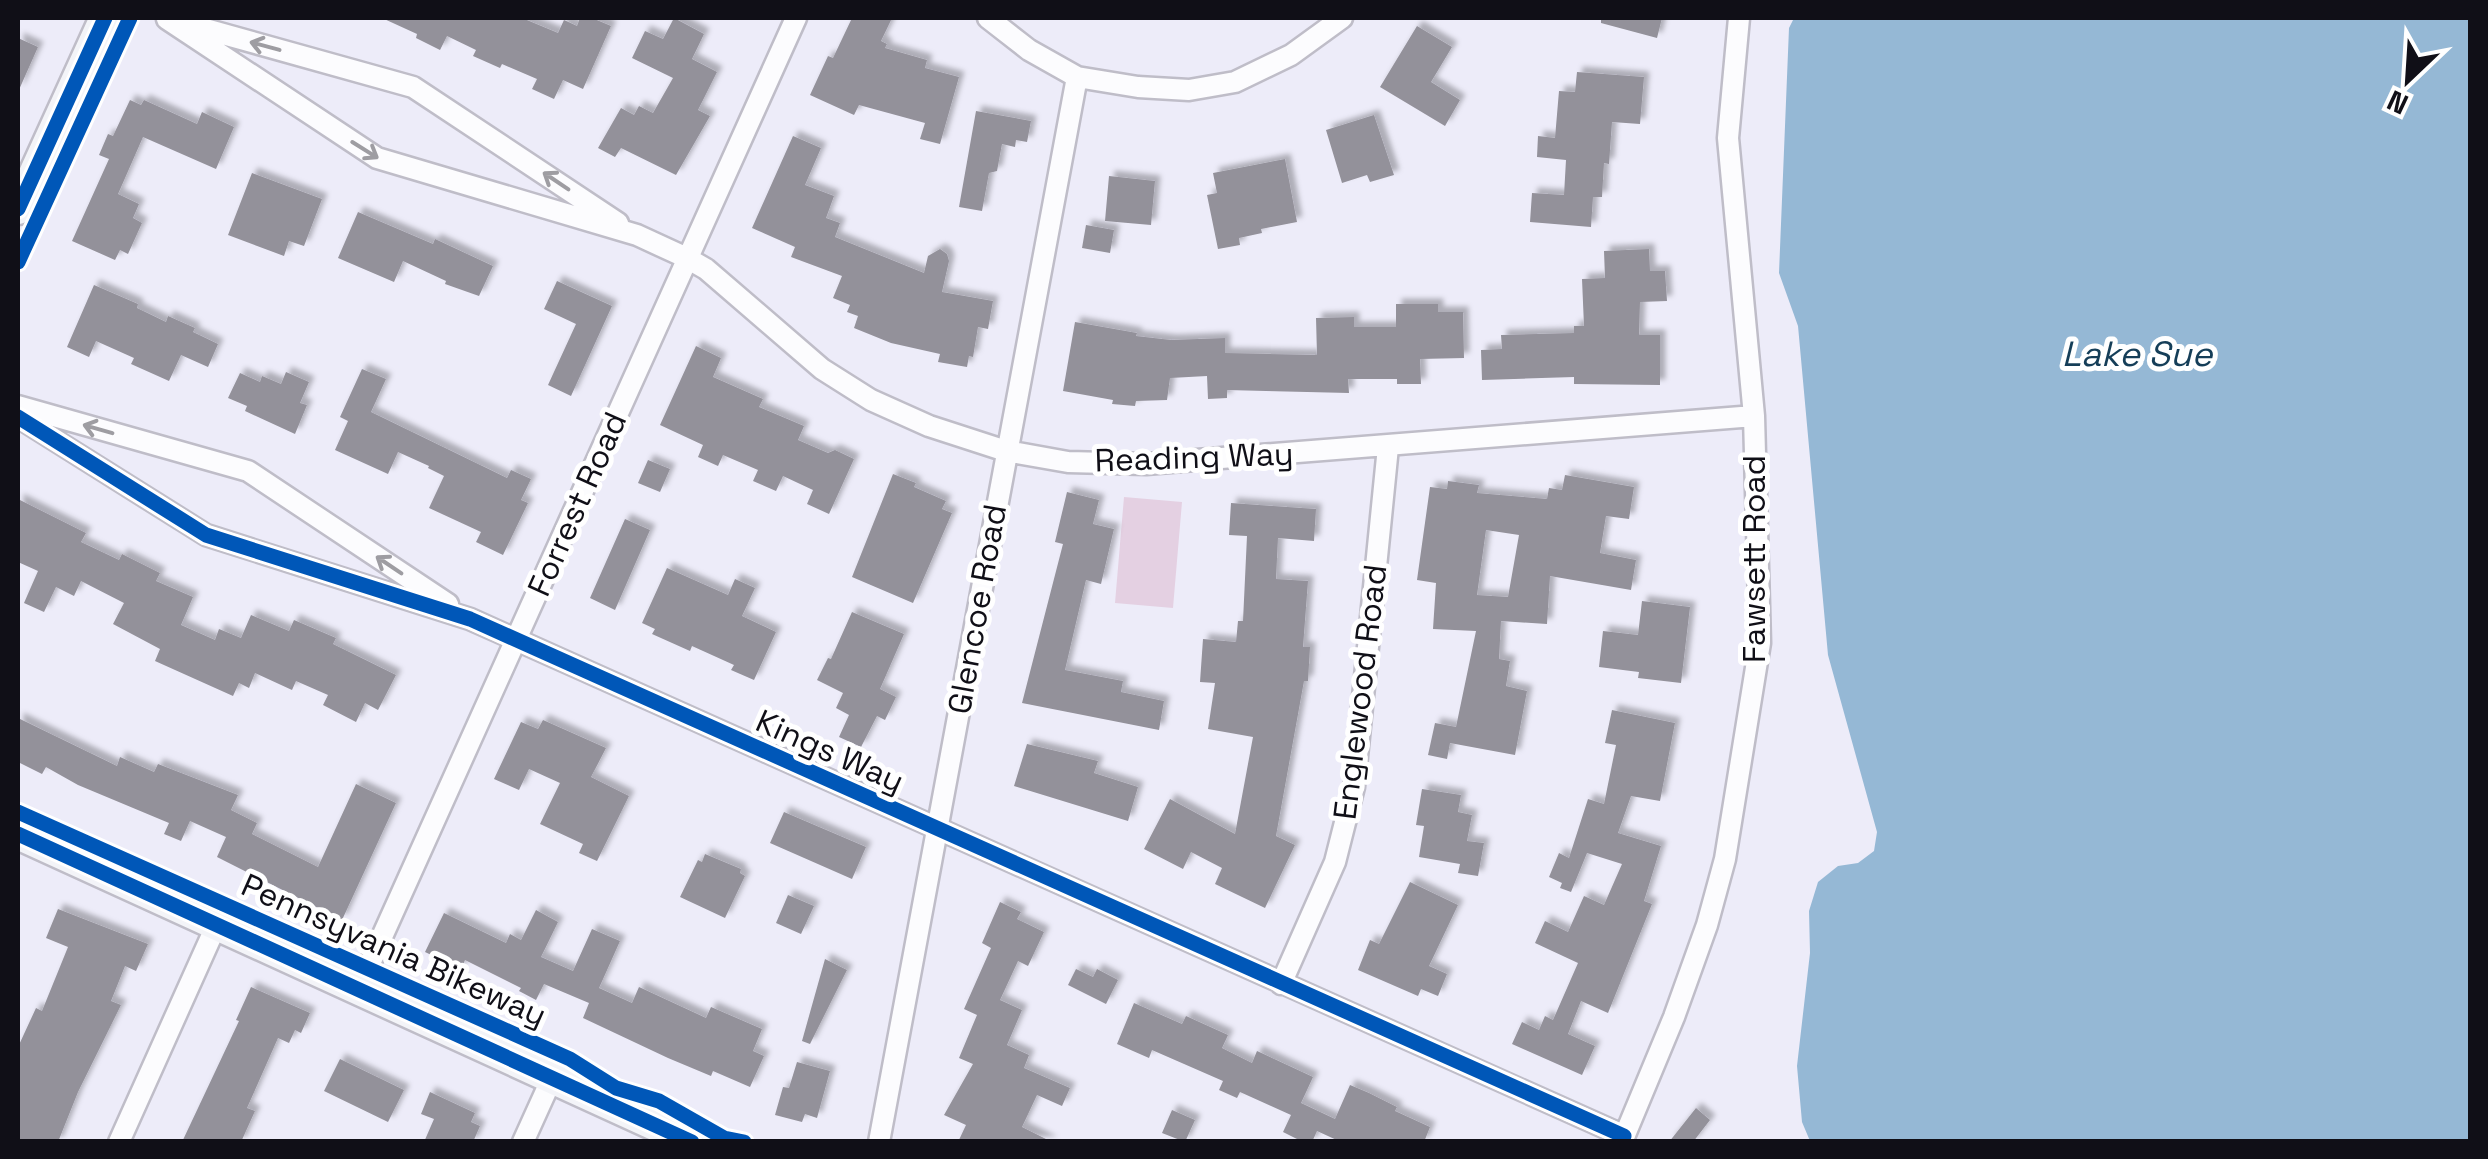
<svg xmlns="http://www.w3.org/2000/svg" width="2488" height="1159" viewBox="0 0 2488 1159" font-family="'Space Grotesk',sans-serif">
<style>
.green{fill:#e4d0e2}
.water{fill:#95b8d5}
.building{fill:#93919a;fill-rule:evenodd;filter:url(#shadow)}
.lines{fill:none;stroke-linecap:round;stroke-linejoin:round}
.street-casing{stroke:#bfbdc8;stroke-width:25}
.secondary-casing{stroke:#bfbdc8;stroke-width:35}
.street{stroke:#fcfcfe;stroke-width:20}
.secondary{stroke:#f3f4f8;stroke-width:30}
.cycleway-casing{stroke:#fff;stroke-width:21}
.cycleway{stroke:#0057b8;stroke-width:15}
.oneway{stroke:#9e9da2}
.labels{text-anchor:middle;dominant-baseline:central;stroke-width:10;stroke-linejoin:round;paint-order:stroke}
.street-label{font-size:32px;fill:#100f17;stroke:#fff}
.water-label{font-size:35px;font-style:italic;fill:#153e58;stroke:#fff}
</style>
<defs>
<filter id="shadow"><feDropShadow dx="5.5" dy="-5.5" stdDeviation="2.5" flood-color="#0004"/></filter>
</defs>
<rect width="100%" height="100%" fill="#edecf9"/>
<path class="green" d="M1124,497L1182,502L1173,608L1115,603Z"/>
<path class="water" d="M1794,18H2470V1141H1810L1802,1122L1797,1066L1810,953L1809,911L1818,882L1838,866L1858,863L1874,851L1877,832L1828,655L1798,326L1779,273L1789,28Z"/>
<path class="building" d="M382,18H522L558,33L564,20L577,26L580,18H592L611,26L583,89L563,80L554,99L532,89L537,79L502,64L500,68L473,56L476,50L447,36L440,50L416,38L417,34Z
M674,18L704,34L692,59L717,72L698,110L710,116L676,175L621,148L615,157L598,148L621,108L634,115L639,106L653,113L673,78L632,58L645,31L663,39Z
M852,18H892L881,41L887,44L885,48L927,60L925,68L959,77L940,144L920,139L925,123L859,105L854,115L810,95L828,56L833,58Z
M1601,18H1662L1657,38L1601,23Z
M1417,26L1452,47L1431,82L1460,100L1445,126L1380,87Z
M18,38L38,47L18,92Z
M1577,72L1644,77L1640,124L1612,122L1609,164L1604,163L1602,197H1593L1591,227L1530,222L1532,193L1564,195L1566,160L1537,157L1538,136L1555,138L1559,91L1575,92Z
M130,100L141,105L144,100L197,124L202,112L234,127L216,169L143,137L118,194L139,204L133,218L142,223L128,254L120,250L115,260L72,241L109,159L99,155L108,134L113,136Z
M976,111L1031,121L1027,142L1016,140L1015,147L1002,144L997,171L989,173L982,211L959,207Z
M1374,115L1394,175L1370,182L1367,175L1342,183L1326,130Z
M793,136L821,148L805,185L834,196L826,218L840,223L835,237L924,273L928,256L940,249L947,254L949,261L942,292L993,301L988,329L978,327L973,357L969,356L967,367L938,362L940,354L891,343L854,328L858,316L847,312L850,305L833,298L842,276L791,257L795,247L752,228Z
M1285,159L1297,222L1261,229L1262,233L1239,238L1240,245L1218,249L1207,195L1217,193L1213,173Z
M252,173L322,199L304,246L289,241L284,256L228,235Z
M1109,176L1155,181L1151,225L1105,221Z
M358,212L433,244L435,239L493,266L479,296L445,284L446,281L403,261L394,282L338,258Z
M1086,225L1114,230L1110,253L1082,248Z
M1649,249L1650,271H1665L1667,301L1640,302L1639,335H1660V385L1574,384V377L1482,380L1481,350L1502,349L1501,335L1574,333V326H1584L1582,279L1605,278L1604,251Z
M557,281L612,306L571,396L548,385L576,324L544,309Z
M94,285L138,304L137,308L166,322L168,316L195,328L193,332L218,344L208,367L181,355L169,381L131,364L134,358L96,341L89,357L67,347Z
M1396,304H1438V312H1463L1464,358L1420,359L1421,384H1397V379H1348L1349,393L1227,390V398L1208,399L1207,376L1170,378L1167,400L1136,401L1135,406L1112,404L1113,400L1063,391L1075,322L1137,333L1136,336L1171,340L1225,338V353L1317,355L1316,318L1354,317V327H1396Z
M696,346L721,358L713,377L763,399L759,407L804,426L798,440L828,453L835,450L854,459L829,514L807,504L813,490L783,476L776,491L753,481L758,470L723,455L718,466L698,457L703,445L660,425Z
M362,369L386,379L371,412L507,478L511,470L531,479L521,500L528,503L503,555L476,542L481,532L429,508L444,476L428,468L429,466L398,452L388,474L335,450L348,421L340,417Z
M286,372L309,382L300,403L307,405L295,434L245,411L247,406L228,398L240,373L260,382L262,376L281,384Z
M648,460L670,469L660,492L638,483Z
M893,474L916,483L914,487L946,501L942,509L952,513L913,603L852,577Z
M1565,475L1634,487L1629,519L1606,516L1600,553L1636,560L1631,590L1550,576L1547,624L1501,621L1499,659L1510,661L1506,686L1527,691L1515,755L1450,743L1447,759L1428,755L1435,723L1456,727L1476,631L1433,629L1436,583L1417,580L1430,487L1447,489L1448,481L1479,485L1477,493L1547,499L1549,488L1562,490ZM1486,530L1519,535L1508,597L1477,595Z
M1067,492L1099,500L1093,524L1114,529L1101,584L1086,580L1065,670L1123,681L1121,692L1164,701L1159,730L1022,703L1063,544L1055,542Z
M18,499L86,533L81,542L119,560L122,554L160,573L156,581L193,597L181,625L215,640L219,629L241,638L251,615L289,631L294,620L336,638L333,644L396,675L378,710L365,703L356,722L323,705L328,695L296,681L292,690L255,673L249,688L239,683L233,696L155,661L160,649L113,624L124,603L81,581L74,596L56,587L44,612L24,603L38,571L18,562Z
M1231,503L1316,509L1314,541L1278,538L1276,579L1308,581L1303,647H1310L1308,681H1304L1276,836L1295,845L1265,908L1215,884L1222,868L1191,852L1183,869L1144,849L1170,799L1235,834L1253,737L1208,729L1215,683L1200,682L1203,639L1236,642L1238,621H1243L1247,536L1229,535Z
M625,519L650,530L615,610L590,598Z
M667,568L728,595L735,579L755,588L742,616L776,632L754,680L731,670L734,665L692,646L690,651L652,634L655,629L642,623Z
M1642,601L1690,607L1681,683L1638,678L1639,672L1599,667L1603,631L1638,635Z
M852,612L904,634L880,689L896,697L885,720L877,716L861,747L839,737L849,715L836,708L843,693L817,680L828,658L831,659Z
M1612,710L1675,723L1660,801L1631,796L1618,833L1661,846L1644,901L1652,904L1608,1013L1581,1001L1568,1034L1595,1046L1582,1075L1512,1044L1522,1022L1539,1030L1545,1016L1553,1020L1578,963L1535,943L1545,921L1568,932L1584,896L1604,905L1622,864L1587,853L1571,892L1560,888L1562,883L1549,877L1559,853L1569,858L1588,799L1604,804L1616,745L1605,743Z
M18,718L117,766L120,757L154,772L158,764L238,795L231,810L257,823L252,834L318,867L356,784L396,803L342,920L217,857L226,837L190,821L181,841L164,834L169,823L78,785L46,767L42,774L18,762Z
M543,720L606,748L591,777L629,796L597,861L579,853L583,844L540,824L560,783L529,769L519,790L494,779L521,722L538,729Z
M1027,744L1098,761L1094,773L1138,787L1128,821L1014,786Z
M1422,789L1461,795L1458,812L1472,815L1467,841L1484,843L1478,876L1458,873L1460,864L1419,857L1424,826L1416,825Z
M784,812L866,847L852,879L770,843Z
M705,854L741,869L740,873L745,876L725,918L680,897L698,860L702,862Z
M1410,882L1458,905L1429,966L1447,974L1438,996L1421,989L1418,996L1358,970L1370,940L1379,944Z
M788,895L814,906L801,934L776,923Z
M1000,902L1021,912L1017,919L1044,932L1028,966L1018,961L1000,1000L1022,1010L1007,1045L1029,1055L1024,1068L1070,1088L1062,1106L1037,1095L1022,1127L1052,1142H958L966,1125L944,1115L973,1064L959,1058L977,1015L964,1009L991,948L982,943Z
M58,909L148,944L136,971L125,966L111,1001L121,1005L78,1092L58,1142H18V1047L36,1008L42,1011L68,947L46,938Z
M536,910L558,922L541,957L573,971L592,929L620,941L599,988L632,1003L639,987L706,1018L711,1007L762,1029L753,1051L764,1056L750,1087L713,1071L711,1076L668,1058L583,1018L589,1003L544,984L536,1000L519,991L521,988L465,960L461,969L425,952L444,913L506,943L510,934L521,940Z
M825,959L847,970L810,1044L802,1041Z
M1076,969L1093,977L1097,969L1118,980L1106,1004L1068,985Z
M251,987L310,1013L301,1033L295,1030L289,1043L278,1038L247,1108L255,1111L241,1142H182L239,1021L236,1020Z
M1134,1003L1182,1024L1186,1016L1228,1035L1222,1048L1252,1063L1257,1051L1313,1077L1301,1103L1335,1119L1350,1085L1369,1093L1397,1107L1395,1111L1430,1127L1424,1142H1341L1317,1131L1312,1142H1303L1283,1132L1291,1115L1240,1092L1237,1098L1219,1090L1223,1081L1152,1050L1149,1058L1117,1044Z
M340,1059L404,1090L388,1122L324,1091Z
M797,1062L830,1071L817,1118L805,1114L802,1122L775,1115L783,1087L789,1088Z
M430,1092L475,1113L471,1122L480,1126L473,1142H424L434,1119L421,1114Z
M1696,1108L1710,1120L1693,1142H1669Z
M1172,1110L1195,1120L1185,1142L1162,1133Z"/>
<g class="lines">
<g class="street-casing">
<path id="street" d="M988,18L1029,50L1077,77L1138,87L1189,90L1235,82L1291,55L1342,18
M167,19L377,158L637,235L687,258L706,269L822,369L871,400L929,426L1006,451L1068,462L1146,464L1754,416
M187,24L413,87L618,223
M18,406L248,471L448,604
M18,417L206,535L470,619L1624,1136
M1281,984L1335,862L1354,787L1388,447
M358,990L796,18
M119,1142L216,926
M523,1142L552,1078
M879,1142L1077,77
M1622,1142L1674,1017L1707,925L1725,859L1760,643L1754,416L1728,138L1739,18"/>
</g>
<g class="secondary-casing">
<path id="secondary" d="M18,209L105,18
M18,834L692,1142"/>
</g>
<use href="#street" class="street"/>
<use href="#secondary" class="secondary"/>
<g class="cycleway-casing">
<path id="cycleway" d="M18,209L105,18
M18,262L130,18
M18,417L206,535L470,619L1624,1136
M18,812L570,1059L616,1088L659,1101L724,1138L744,1142
M18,834L692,1142"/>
</g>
<use href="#cycleway" class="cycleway"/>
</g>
<defs><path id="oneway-shaft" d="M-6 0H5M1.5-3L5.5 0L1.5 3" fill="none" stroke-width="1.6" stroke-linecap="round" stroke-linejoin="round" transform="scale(2.5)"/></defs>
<g class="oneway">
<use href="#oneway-shaft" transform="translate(265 46) rotate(-165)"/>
<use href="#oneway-shaft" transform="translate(365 150) rotate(32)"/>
<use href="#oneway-shaft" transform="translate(556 181) rotate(-146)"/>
<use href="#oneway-shaft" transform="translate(98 429) rotate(-164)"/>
<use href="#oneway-shaft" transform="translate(389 565) rotate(-146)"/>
</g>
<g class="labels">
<g class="street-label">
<text transform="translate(1194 457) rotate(-2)">Reading Way</text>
<text transform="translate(577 504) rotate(-66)">Forrest Road</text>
<text transform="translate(1754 559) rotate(-90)">Fawsett Road</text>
<text transform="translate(977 609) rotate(-80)">Glencoe Road</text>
<text transform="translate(1360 692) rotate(-83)">Englewood Road</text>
<text transform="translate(830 751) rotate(24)">Kings Way</text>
<text transform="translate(394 950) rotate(24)">Pennsyvania Bikeway</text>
</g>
<g class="water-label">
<text x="2137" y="354">Lake Sue</text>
</g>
</g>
<rect width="2488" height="1159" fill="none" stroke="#100f17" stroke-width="40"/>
<g transform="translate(2408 80) rotate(205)" stroke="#ffffff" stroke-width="8" paint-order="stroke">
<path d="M0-8L18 38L0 25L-18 38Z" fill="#100f17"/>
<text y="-15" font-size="28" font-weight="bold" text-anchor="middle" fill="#100f17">N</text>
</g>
</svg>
